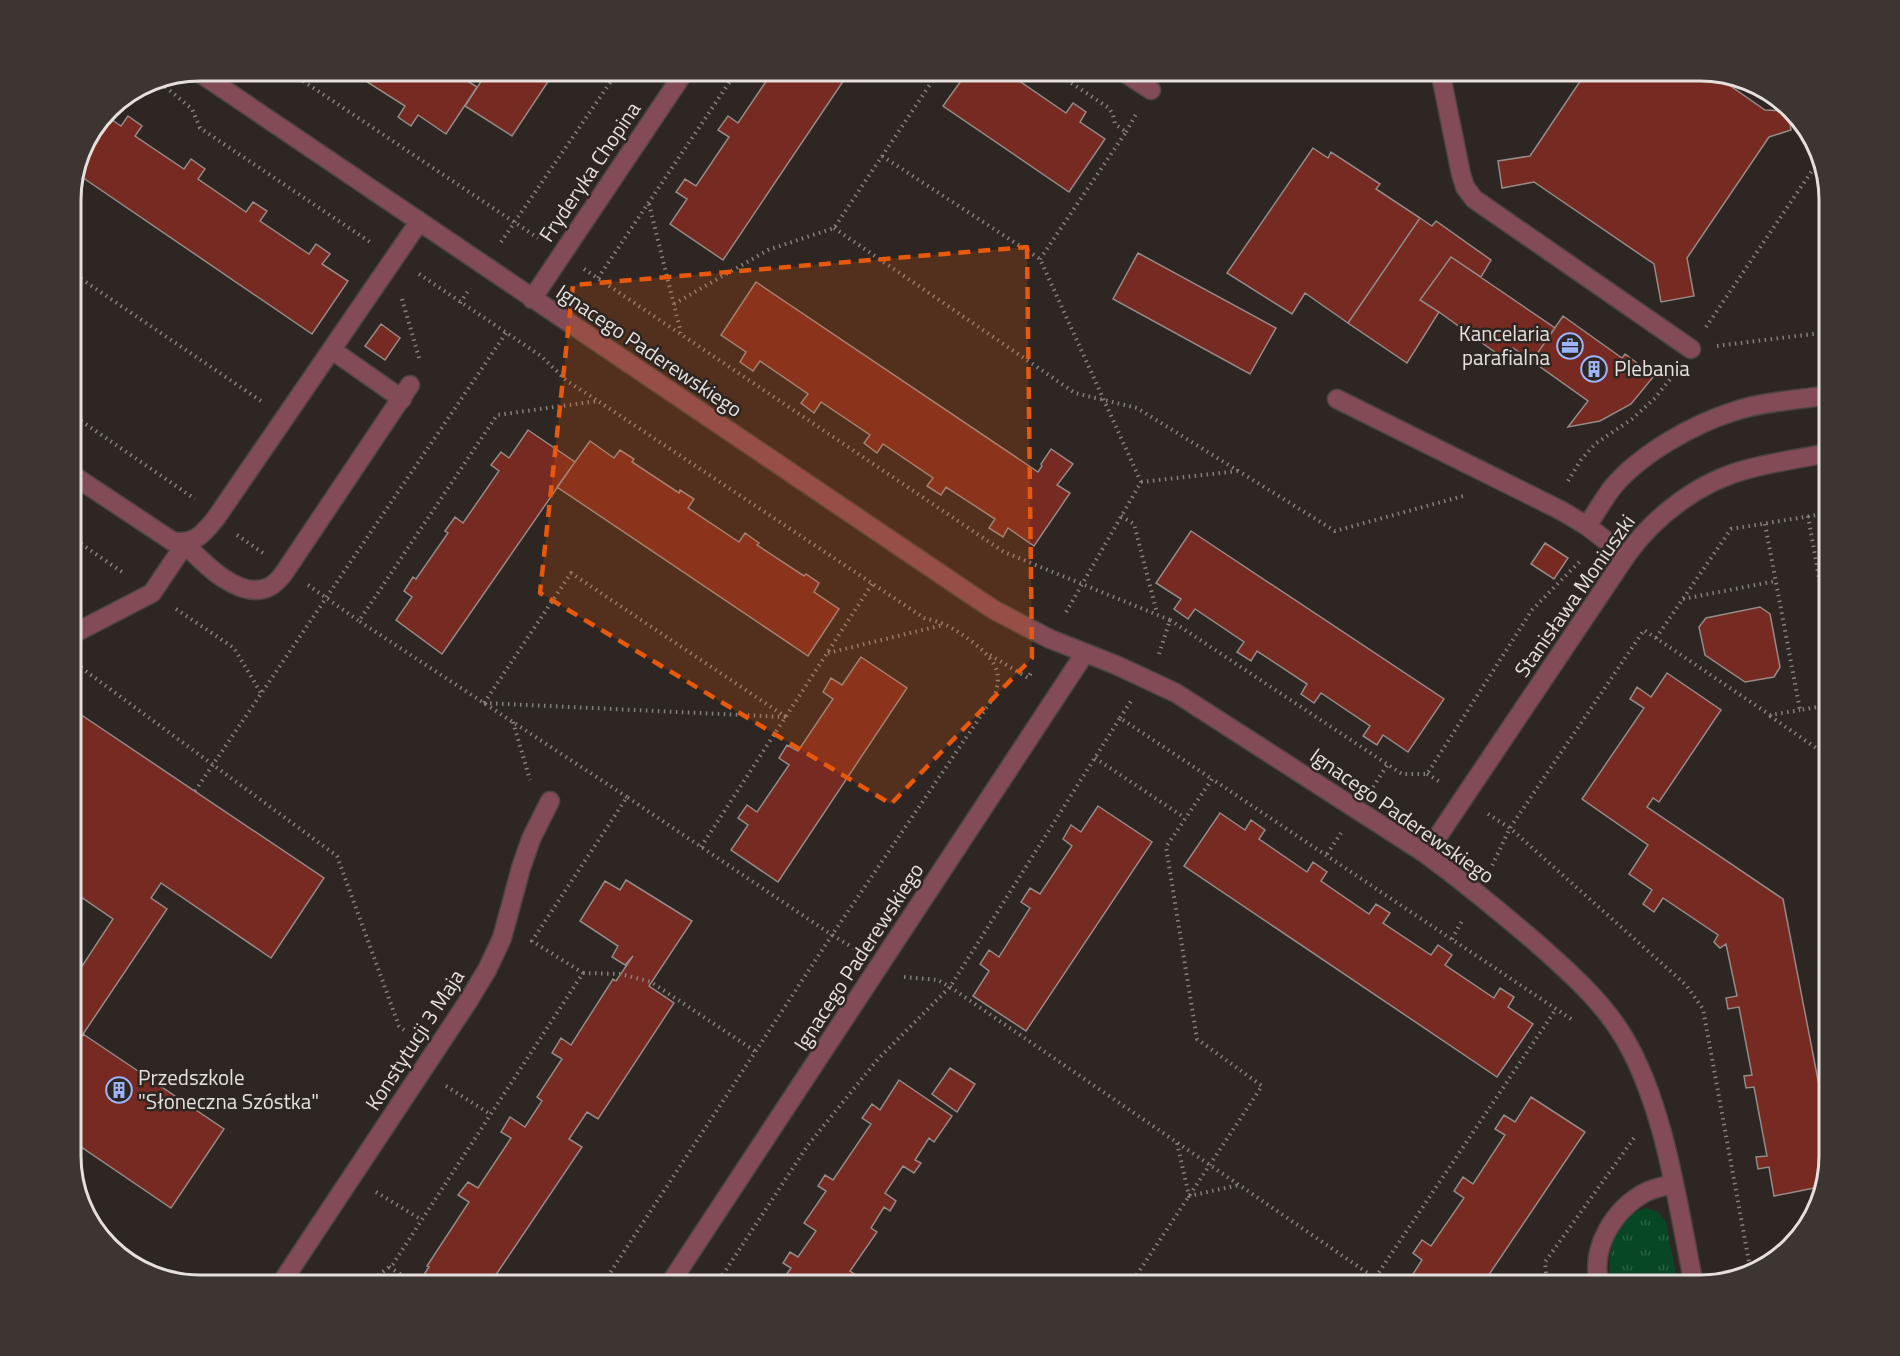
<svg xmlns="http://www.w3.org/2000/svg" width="1900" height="1356" font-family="'Titillium Web',sans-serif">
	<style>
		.grass { fill: url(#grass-tufts) }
		.building { fill: #762a21; stroke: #958a88; stroke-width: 1.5 }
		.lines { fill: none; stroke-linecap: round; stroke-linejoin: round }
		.lane-casing { stroke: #4b4440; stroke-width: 21 }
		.street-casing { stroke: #4b4440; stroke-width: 21 }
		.path { stroke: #87817d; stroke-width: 4; stroke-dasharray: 1.5 4.5; stroke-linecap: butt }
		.lane { stroke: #824b56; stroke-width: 18 }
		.street { stroke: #824b56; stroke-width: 18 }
		.marked { fill: #e8590c; fill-opacity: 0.2; stroke: #e8590c; stroke-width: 4.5; stroke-dasharray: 12 8; stroke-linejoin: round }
		.labels { text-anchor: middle; stroke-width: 5; stroke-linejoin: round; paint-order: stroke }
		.street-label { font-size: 21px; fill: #e5e0dd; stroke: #2e2622 }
		.poi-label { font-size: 21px; fill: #e5e0dd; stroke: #2e2622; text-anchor: start }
		.rim { fill: none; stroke: #e5e0dd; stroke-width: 3 }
	</style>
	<defs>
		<pattern id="grass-tufts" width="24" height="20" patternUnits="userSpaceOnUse" patternTransform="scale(1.5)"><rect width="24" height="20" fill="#074725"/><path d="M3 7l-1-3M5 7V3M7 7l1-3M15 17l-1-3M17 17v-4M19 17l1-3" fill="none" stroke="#2b6144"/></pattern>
	</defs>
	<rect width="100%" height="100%" fill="#2e2622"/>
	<path class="grass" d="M 1646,1208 L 1658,1212 L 1666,1222 L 1678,1285 L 1613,1285 C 1603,1260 1615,1214 1646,1208 Z"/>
	<path class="building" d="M 350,71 L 452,71 L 477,87 L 446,134 L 418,115 L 411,126 L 398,117 L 405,106 Z
		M 479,71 L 555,71 L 512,136 L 465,106 L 484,77 L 477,73 Z
		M 765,71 L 850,71 L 723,260 L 670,224 L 687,199 L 676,192 L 685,179 L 696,186 L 729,137 L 718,130 L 728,116 L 738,123 L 771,74 Z
		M 968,71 L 1024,71 L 1018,80 L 1066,113 L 1073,103 L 1086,112 L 1080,122 L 1105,139 L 1069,192 L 943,106 Z
		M 1587,71 L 1700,71 L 1716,76 L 1765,110 L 1788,111 L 1791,130 L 1769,137 L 1687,258 L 1694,296 L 1661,302 L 1654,264 L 1534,182 L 1502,188 L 1498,161 L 1530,156 Z
		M 105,115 L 121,126 L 128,116 L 142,126 L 135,136 L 184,169 L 191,159 L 205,169 L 198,179 L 246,212 L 253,202 L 267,211 L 260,221 L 309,254 L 316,244 L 330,254 L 322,264 L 348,281 L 312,334 L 76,173 L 84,143 Z
		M 1313,148 L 1328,158 L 1331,152 L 1380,184 L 1376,189 L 1420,218 L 1348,323 L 1305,293 L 1292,314 L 1227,273 Z
		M 1420,218 L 1432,226 L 1436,221 L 1491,260 L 1481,277 L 1451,257 L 1420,300 L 1439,312 L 1407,363 L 1348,323 Z
		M 1138,253 L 1276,328 L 1250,374 L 1113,299 Z
		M 1451,257 L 1555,328 L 1532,361 L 1513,348 L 1505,360 L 1503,359 L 1503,358 L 1439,312 L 1420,300 Z
		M 756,282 L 1038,472 L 1042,466 L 1041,464 L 1051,449 L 1073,464 L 1057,485 L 1070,493 L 1034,546 L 1008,528 L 1003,537 L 989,528 L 995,519 L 946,487 L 941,495 L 927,486 L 933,478 L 883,444 L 877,453 L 864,443 L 870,435 L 821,402 L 814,413 L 801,403 L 808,394 L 760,361 L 753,371 L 740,362 L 746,352 L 721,335 Z
		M 1563,316 L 1622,358 L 1625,354 L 1654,376 L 1631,404 L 1600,421 L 1568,427 L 1588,401 L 1532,361 Z
		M 381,324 L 400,338 L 385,360 L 365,346 Z
		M 528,430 L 575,462 L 442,654 L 396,620 L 412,597 L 404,591 L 413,577 L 416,579 L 448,533 L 445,531 L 455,517 L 463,523 L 499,471 L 491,465 L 501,452 L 509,458 Z
		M 590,441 L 614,458 L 620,450 L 634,459 L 632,462 L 679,493 L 680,490 L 694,499 L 688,508 L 739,542 L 745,533 L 759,543 L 757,545 L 804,576 L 806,574 L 819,583 L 814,592 L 839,609 L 808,656 L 557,487 Z
		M 1191,531 L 1444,699 L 1408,752 L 1383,735 L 1377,745 L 1363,736 L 1370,726 L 1321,693 L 1314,703 L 1301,694 L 1307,684 L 1257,651 L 1251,661 L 1237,652 L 1244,642 L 1195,609 L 1188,619 L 1174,609 L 1181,599 L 1156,583 Z
		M 1545,543 L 1568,558 L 1554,579 L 1531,564 Z
		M 1760,607 L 1770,614 L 1780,667 L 1774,677 L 1745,682 L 1705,655 L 1699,627 L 1706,618 Z
		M 861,657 L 907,688 L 778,882 L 731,850 L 748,825 L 738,818 L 747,805 L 757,812 L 789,765 L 779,758 L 787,745 L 798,751 L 833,699 L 823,692 L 831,678 L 842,685 Z
		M 1667,673 L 1721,710 L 1659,802 L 1653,798 L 1647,807 L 1783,899 L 1829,1137 L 1829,1156 L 1819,1187 L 1774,1196 L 1769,1167 L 1758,1169 L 1756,1157 L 1767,1156 L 1754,1087 L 1746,1088 L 1744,1076 L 1752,1075 L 1739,1007 L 1728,1009 L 1726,998 L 1737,996 L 1726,944 L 1720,948 L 1714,942 L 1718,935 L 1663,898 L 1654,912 L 1643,904 L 1652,890 L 1629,874 L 1648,845 L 1582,799 L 1644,708 L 1630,699 L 1637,687 L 1651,697 Z
		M 71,708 L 324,878 L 271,958 L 161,883 L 151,898 L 167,909 L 71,1052 L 71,983 L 113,919 L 71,890 Z
		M 1098,806 L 1152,842 L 1026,1031 L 973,996 L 989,971 L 980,964 L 989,950 L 999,957 L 1030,908 L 1021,902 L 1030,888 L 1040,894 L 1072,846 L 1063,839 L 1071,825 L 1081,832 Z
		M 1220,813 L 1245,830 L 1251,820 L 1265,830 L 1259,839 L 1307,872 L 1313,862 L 1327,872 L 1321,881 L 1369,914 L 1376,904 L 1390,913 L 1383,923 L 1431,955 L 1438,945 L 1452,955 L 1445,965 L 1494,998 L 1500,988 L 1514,997 L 1508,1007 L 1533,1024 L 1497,1077 L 1184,866 Z
		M 626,880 L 692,921 L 649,986 L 674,1003 L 598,1119 L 587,1112 L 569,1139 L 582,1147 L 489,1285 L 417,1285 L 429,1267 L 427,1266 L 469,1202 L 458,1195 L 468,1182 L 478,1188 L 511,1138 L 501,1132 L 510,1117 L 525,1127 L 542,1101 L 537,1097 L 562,1059 L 552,1053 L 561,1038 L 571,1045 L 613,979 L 616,981 L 633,956 L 625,965 L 612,957 L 618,946 L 580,921 L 605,881 L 620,890 Z
		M 83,1034 L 224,1129 L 171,1208 L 71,1140 L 71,1052 Z
		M 950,1068 L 975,1084 L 957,1112 L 932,1094 Z
		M 899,1080 L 952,1116 L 934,1142 L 929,1138 L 915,1160 L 921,1163 L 914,1173 L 903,1166 L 885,1193 L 896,1201 L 890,1211 L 884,1207 L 871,1228 L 877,1232 L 850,1271 L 862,1279 L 857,1285 L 779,1285 L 791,1268 L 783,1263 L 790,1252 L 798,1257 L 816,1231 L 804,1223 L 826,1191 L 818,1186 L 825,1175 L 833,1180 L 871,1124 L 862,1118 L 872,1104 L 880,1110 Z
		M 1531,1097 L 1585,1132 L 1482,1285 L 1406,1285 L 1422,1260 L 1413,1253 L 1422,1240 L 1431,1246 L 1464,1198 L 1454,1191 L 1463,1177 L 1473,1184 L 1505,1135 L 1495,1129 L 1504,1115 L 1515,1122 Z"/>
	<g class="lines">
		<g class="lane-casing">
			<path id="lane" d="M 1122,71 L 1151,90
				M 1440,71 L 1461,174 L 1465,187 L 1474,199 L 1691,349
				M 332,350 L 402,399
				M 1337,399 L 1562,511 L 1587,526 L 1626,556
				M 1587,526 C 1595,514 1603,500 1612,488 C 1640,454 1693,424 1735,411 C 1765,401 1799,400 1829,395
				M 71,635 L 152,593 L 185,544 C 203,563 240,601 269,587 C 277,583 282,576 286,570 L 410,385
				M 1600,1285 C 1589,1249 1614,1209 1646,1192 C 1655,1188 1664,1186 1673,1184"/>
		</g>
		<g class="street-casing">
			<path id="street" d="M 197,71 L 976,598 L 996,611 L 1050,639 L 1116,665 L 1176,693 L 1426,854 C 1465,883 1503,914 1540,946 C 1570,973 1602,1001 1623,1036 C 1665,1105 1678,1207 1694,1285
				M 532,299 L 685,71
				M 71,474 L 172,541 C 194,546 203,534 216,518 L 419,222
				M 1426,854 L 1626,556 C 1654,516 1700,481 1748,469 C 1774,462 1802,458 1829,453
				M 280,1285 L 467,1003 L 487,970 L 502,938 L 521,868 L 531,839 L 550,801
				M 669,1285 L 1085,653"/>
		</g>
		<path class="path" d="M 288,71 L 538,238
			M 156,79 L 192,109 L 200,128 L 370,242
			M 1789,119 L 1795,118
			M 1126,132 L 1136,114
			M 882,156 L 1040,259 L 1141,482 L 1065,614
			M 649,204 L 681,333
			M 834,228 L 1075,393 L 1137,408 L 1335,531 L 1467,495
			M 501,242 L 618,71
			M 1040,259 L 1126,132 L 1115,124 L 1113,115 L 1109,108 L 1053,71
			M 584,269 L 1004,552 L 1170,620 L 1159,654
			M 71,272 L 261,401
			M 419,274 L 541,356 L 567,381 L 598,401
			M 598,278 L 737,71
			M 402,299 L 419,358
			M 460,303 L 470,288
			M 674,304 L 768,250 L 834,228 L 939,71
			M 1706,327 L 1820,159
			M 1717,346 L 1829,332
			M 71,414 L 195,499
			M 1568,481 L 1581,460 L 1595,444 L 1632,419 L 1655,398 L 1675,373
			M 1141,482 L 1238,471
			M 1121,516 L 1134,524 L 1157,613
			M 1808,516 L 1829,634
			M 1765,524 L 1800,710 L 1829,705
			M 237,535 L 263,553
			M 71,537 L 125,574
			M 308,585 L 359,621
			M 1683,599 L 1776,581
			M 176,609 L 234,648 L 261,693
			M 1170,620 L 1402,774 L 1427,774 L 1532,610 L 1582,559
			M 1656,638 L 1731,529 L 1829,513
			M 828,653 L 943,625
			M 990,655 L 1028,678 L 1032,671
			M 76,664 L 337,856 L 399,1026 L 404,1030
			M 484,703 L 571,573 L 786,717
			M 484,703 L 785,717
			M 1770,716 L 1829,757
			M 1120,718 L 1131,701
			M 513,722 L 530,780
			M 1095,758 L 1185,818
			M 1427,774 L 1442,783
			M 1373,787 L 1388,764
			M 195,791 L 506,333
			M 627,797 L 359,621 L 497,415 L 598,401 L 924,618 C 931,620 940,622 946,625 C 962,633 993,654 997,672 C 999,680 997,687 995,695 L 832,935 L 855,949
			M 1488,814 L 1510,828 L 1491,868
			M 701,847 L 872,584
			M 1327,854 L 1341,833
			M 1452,939 L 1463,919
			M 583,973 L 621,974 L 651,982 L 755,1051
			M 904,977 L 938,980 L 950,987 L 1375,1278 L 1556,1009
			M 446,1086 L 490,1114
			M 1177,1143 L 1189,1196 L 1239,1185
			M 376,1192 L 422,1220
			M 389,1267 L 418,1285
			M 1751,1273 L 1703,1009 L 1686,985 L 1510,828 L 1644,630 L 1770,715 L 1800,710
			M 1375,1278 L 1386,1285
			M 371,1285 L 376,1277 L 393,1264 L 583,973 L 532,941 L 627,797 L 832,935 L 602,1285
			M 716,1285 L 808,1145 L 878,1059 L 950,987 L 1120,718 L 1212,779
			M 1130,1285 L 1262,1086 L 1197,1039 L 1166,847 L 1212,779 L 1574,1021
			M 1547,1285 L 1545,1262 L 1634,1138"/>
		<use href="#lane" class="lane"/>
		<use href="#street" class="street"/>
	</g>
	<path class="marked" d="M 1027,247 L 1032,658 L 891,804 L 540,593 L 573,285 Z"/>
	<defs>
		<g id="office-ring" transform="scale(1.35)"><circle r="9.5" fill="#2e2622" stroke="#9db4fd" stroke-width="1.5"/><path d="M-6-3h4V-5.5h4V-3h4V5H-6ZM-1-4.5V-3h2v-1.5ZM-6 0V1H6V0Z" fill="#9db4fd"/></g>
		<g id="building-ring" transform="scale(1.35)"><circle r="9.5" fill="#2e2622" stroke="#9db4fd" stroke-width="1.5"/><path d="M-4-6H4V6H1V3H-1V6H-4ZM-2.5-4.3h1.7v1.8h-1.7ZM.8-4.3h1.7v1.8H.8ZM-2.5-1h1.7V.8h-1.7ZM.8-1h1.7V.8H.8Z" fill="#9db4fd"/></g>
	</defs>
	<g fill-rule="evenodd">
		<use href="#office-ring" x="1570" y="346"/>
		<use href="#building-ring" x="1594" y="369"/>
		<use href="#building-ring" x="119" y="1090"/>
	</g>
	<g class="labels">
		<g class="street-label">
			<text transform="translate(590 172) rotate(-56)" y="7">Fryderyka Chopina</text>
			<text transform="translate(649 351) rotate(34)" y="7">Ignacego Paderewskiego</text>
			<text transform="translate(1575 596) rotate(-55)" y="7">Stanisława Moniuszki</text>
			<text transform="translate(1402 816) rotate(35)" y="7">Ignacego Paderewskiego</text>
			<text transform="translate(859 957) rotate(-57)" y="7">Ignacego Paderewskiego</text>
			<text transform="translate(415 1040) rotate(-57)" y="7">Konstytucji 3 Maja</text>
		</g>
		<g class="poi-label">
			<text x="1550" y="341" text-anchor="end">Kancelaria<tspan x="1550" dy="24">parafialna</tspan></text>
			<text x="1614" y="376">Plebania</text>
			<text x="138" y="1085">Przedszkole<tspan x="138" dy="24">"Słoneczna Szóstka"</tspan></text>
		</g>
	</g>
	<path d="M0 0H1900V1356H0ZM200 81H1700A119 119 0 0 1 1819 200V1156A119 119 0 0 1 1700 1275H200A119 119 0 0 1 81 1156V200A119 119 0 0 1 200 81Z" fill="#3d3531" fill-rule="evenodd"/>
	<path class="rim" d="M200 81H1700A119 119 0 0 1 1819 200V1156A119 119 0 0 1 1700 1275H200A119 119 0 0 1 81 1156V200A119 119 0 0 1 200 81Z"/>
</svg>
